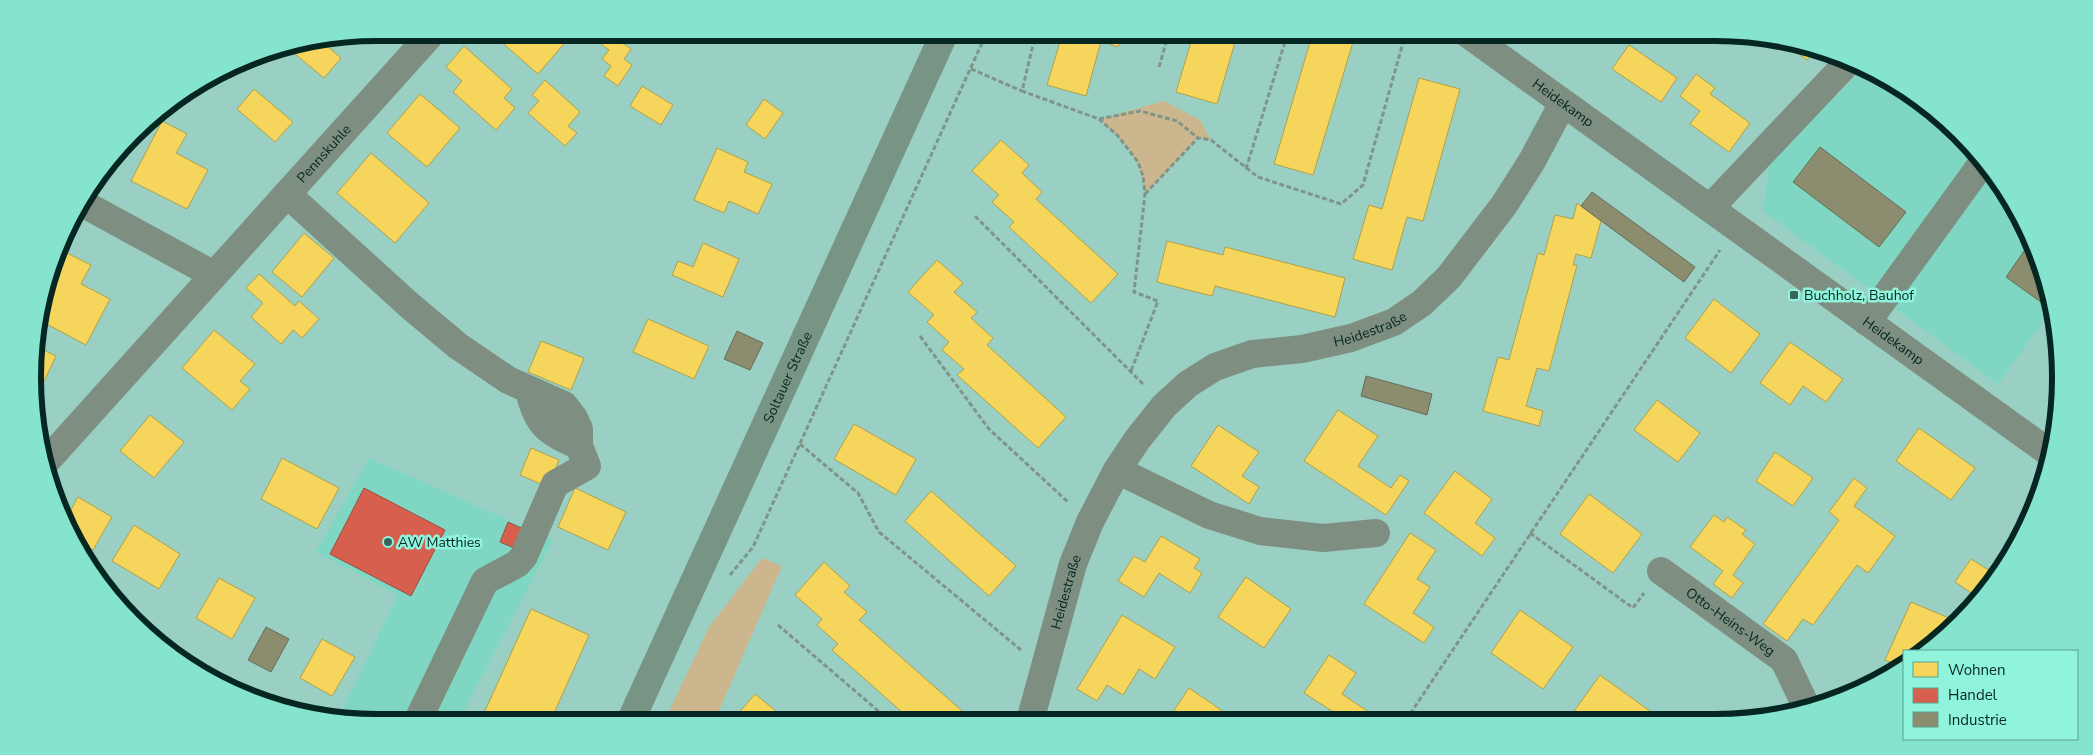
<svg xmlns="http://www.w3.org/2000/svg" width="2093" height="755" font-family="'Nunito Sans',sans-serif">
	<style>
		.built { fill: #7fd7c3 }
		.green { fill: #ccb68d }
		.homes { fill: #f6d55c; stroke: #aea14a }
		.shops { fill: #d6604d; stroke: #984f40 }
		.industry { fill: #8c8c6e; stroke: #646e57 }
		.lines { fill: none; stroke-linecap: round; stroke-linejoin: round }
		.path { stroke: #7f958a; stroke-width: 3; stroke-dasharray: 5 2.5; stroke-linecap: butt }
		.minor { stroke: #7e8f81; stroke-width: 28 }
		.major { stroke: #779484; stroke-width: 28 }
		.poi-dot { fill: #39625a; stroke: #90f4dc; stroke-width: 2 }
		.labels { text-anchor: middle; stroke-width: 5; stroke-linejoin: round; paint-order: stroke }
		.street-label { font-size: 14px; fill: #062721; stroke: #90f4dc }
		.poi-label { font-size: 14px; fill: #062721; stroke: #90f4dc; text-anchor: start }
		.rim { fill: none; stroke: #062721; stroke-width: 6 }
	</style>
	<rect width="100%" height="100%" fill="#99d0c3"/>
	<path class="built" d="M 1865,67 L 1925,104 L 1975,150 L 2014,205 L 2042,266 L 2052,310 L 1998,384 L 1763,211 L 1770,161 Z
		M 369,458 L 553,540 L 458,722 L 378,722 L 339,717 L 398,595 L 316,552 Z"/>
	<path class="green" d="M 1164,101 L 1200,120 L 1211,140 L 1198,138 L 1145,194 C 1141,158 1126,143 1099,119 Z
		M 762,558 L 782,566 L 714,722 L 664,722 L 709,627 Z"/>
	<path class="homes" d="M 490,32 L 563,32 L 569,38 L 538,74 Z
		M 591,32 L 621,32 L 617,39 L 631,49 L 624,59 L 632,65 L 618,86 L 604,76 L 611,66 L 602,59 L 609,50 L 589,35 Z
		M 1063,32 L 1122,32 L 1118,47 L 1101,41 L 1086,96 L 1047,85 Z
		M 1194,32 L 1238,32 L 1217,104 L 1176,92 Z
		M 1313,32 L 1356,32 L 1313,175 L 1274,164 Z
		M 1561,32 L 1577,32 L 1572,40 Z
		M 318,38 L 341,58 L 324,78 L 295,54 L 306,41 Z
		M 1782,41 L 1805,44 L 1816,48 L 1807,60 Z
		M 1629,45 L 1677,78 L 1661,102 L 1612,69 Z
		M 464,46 L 512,89 L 504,98 L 515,108 L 496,130 L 453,92 L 462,81 L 446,67 Z
		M 1696,74 L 1715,88 L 1710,94 L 1750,123 L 1729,152 L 1690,124 L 1700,111 L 1680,96 Z
		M 1419,78 L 1460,89 L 1423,221 L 1407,217 L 1392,270 L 1353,259 L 1369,205 L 1382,209 Z
		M 545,80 L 580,112 L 568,126 L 577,133 L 565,146 L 528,113 L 539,101 L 532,95 Z
		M 642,86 L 673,105 L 661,125 L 630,106 Z
		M 254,89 L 293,122 L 275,142 L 237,109 Z
		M 420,94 L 460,128 L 427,167 L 387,133 Z
		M 764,99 L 783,113 L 765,139 L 746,125 Z
		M 162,121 L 187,134 L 176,153 L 208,170 L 187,209 L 131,181 Z
		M 1001,140 L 1029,165 L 1022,173 L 1042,192 L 1036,199 L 1118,274 L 1091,303 L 1009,227 L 1014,222 L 992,202 L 999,195 L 972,171 Z
		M 717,148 L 748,162 L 744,172 L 772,184 L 758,214 L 729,201 L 724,213 L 694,200 Z
		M 371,153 L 429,203 L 395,243 L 337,193 Z
		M 1577,203 L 1601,221 L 1591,258 L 1576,254 L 1573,265 L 1577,265 L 1549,371 L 1537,368 L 1526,406 L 1543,411 L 1539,426 L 1483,411 L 1498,357 L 1509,360 L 1538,253 L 1544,255 L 1555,215 L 1573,219 Z
		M 304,233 L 334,258 L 302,297 L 272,272 Z
		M 1167,241 L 1223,255 L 1225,247 L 1345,278 L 1335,317 L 1215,286 L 1212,296 L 1157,282 Z
		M 703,243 L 739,259 L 723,297 L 672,275 L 678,261 L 693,267 Z
		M 65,252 L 91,265 L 81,284 L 110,299 L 86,345 L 39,320 L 53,274 Z
		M 937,260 L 963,283 L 954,292 L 977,312 L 971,318 L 993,338 L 987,345 L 1066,417 L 1038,448 L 957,375 L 964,369 L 942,350 L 949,342 L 927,322 L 934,315 L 908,292 Z
		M 259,274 L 295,306 L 299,301 L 319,319 L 302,338 L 293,330 L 281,344 L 251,317 L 263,303 L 246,288 Z
		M 1714,299 L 1760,334 L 1731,373 L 1685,338 Z
		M 648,319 L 709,346 L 694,379 L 633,352 Z
		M 214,330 L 255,364 L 240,381 L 250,389 L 232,410 L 182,368 Z
		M 541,341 L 584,358 L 571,390 L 528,372 Z
		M 1790,342 L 1843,379 L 1826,402 L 1803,386 L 1790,405 L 1760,383 Z
		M 35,346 L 56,356 L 34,402 L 33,400 Z
		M 1657,400 L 1700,433 L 1678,462 L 1634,430 Z
		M 1338,410 L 1378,436 L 1358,466 L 1391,488 L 1400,475 L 1409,481 L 1386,515 L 1304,461 Z
		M 150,415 L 184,442 L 154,478 L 120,451 Z
		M 854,424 L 916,459 L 896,495 L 834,459 Z
		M 1218,425 L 1259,452 L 1242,476 L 1259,487 L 1249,504 L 1191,466 Z
		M 1919,428 L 1975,468 L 1951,500 L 1896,461 Z
		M 531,448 L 559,460 L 548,487 L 520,475 Z
		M 1775,452 L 1813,478 L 1793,506 L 1756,481 Z
		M 282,458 L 339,488 L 317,529 L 261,499 Z
		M 1455,471 L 1492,499 L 1475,523 L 1495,538 L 1482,556 L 1424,513 Z
		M 1854,478 L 1867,488 L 1854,506 L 1895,536 L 1868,573 L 1857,565 L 1813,625 L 1803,619 L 1787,641 L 1763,624 L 1839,520 L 1829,512 Z
		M 575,488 L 626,512 L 608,550 L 558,527 Z
		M 931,491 L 1016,566 L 989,596 L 905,521 Z
		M 1589,494 L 1642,534 L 1613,573 L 1560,534 Z
		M 78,497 L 112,517 L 93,550 L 78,542 L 67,517 Z
		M 1714,515 L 1724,522 L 1727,517 L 1746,530 L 1742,534 L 1755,544 L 1733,575 L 1743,583 L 1732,598 L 1713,584 L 1723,571 L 1690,547 Z
		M 134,525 L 180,554 L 159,589 L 112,561 Z
		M 1410,533 L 1436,550 L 1417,579 L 1430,587 L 1413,613 L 1434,627 L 1424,643 L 1364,604 Z
		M 1161,536 L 1200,559 L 1194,568 L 1202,573 L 1190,593 L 1159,573 L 1144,597 L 1118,581 L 1134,556 L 1145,562 Z
		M 1971,559 L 1995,574 L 1976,596 L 1955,582 Z
		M 824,562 L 850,586 L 844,592 L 867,612 L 859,620 L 962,711 L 953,721 L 912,721 L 832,650 L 838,644 L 817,625 L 822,619 L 795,595 Z
		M 1246,577 L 1291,609 L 1264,648 L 1218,617 Z
		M 219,578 L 255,598 L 232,639 L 196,618 Z
		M 1911,602 L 1956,621 L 1943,637 L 1921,651 L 1904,651 L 1904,663 L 1900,666 L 1885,660 Z
		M 531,609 L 589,635 L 550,722 L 480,722 Z
		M 1520,610 L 1573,647 L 1543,689 L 1491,653 Z
		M 1122,615 L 1175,647 L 1155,679 L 1139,669 L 1123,695 L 1107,685 L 1097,701 L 1077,689 Z
		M 322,639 L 355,657 L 332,696 L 300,678 Z
		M 1329,655 L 1356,673 L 1342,694 L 1376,717 L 1374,720 L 1346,720 L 1304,693 Z
		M 1600,675 L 1654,714 L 1649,720 L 1575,720 L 1570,717 Z
		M 1189,688 L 1237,721 L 1167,721 Z
		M 755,694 L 782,716 L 777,722 L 731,722 Z"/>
	<path class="shops" d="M 364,488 L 445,530 L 411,596 L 330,554 Z
		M 508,522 L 530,532 L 521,551 L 500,542 Z"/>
	<path class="industry" d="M 1820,147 L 1906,212 L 1879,247 L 1793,182 Z
		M 1592,192 L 1695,267 L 1684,282 L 1581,206 Z
		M 2031,241 L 2042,266 L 2049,298 L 2045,305 L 2006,277 Z
		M 737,331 L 763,343 L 750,370 L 724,359 Z
		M 1366,376 L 1432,394 L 1427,415 L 1361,396 Z
		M 266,627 L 289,639 L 271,672 L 248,660 Z"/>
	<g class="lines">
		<path class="path" d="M 1036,32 L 1022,91 L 1099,119 L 1118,136 L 1138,162 L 1143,176 L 1145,194 L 1134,292 L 1158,301 L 1131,371
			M 1159,67 L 1169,32
			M 971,69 L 1022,91
			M 1099,119 L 1140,111 L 1177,121 L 1198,138
			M 1246,169 L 1288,32
			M 1145,194 L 1198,138 L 1211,140 L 1258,177 L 1341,204 L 1363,185 L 1406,32
			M 975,216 L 1144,385
			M 920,336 L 989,429 L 1069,503
			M 800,444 L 858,493 L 879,532 L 1021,650
			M 1530,533 L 1633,608 L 1644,593
			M 730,575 L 753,547 L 987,32
			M 778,625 L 890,721
			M 1406,720 L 1720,250"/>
		<g class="minor">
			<path id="s1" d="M 1465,32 L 2051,454"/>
			<path d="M 287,194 L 409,305 L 458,346 L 508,380 L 564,405 L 574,418 L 579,429 L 579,446 L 587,466 L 555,484 L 524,556 L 517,564 L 485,581 L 417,722"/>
			<path d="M 82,203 L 214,275"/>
			<path d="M 1710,208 L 1849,61"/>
			<path d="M 1867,322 L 1983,162"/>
			<path d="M 529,390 C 537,426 547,431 579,446"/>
			<path id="s2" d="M 44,464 L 433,32"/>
			<path d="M 1117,470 L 1209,515 L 1260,531 L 1323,538 L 1376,533"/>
			<path id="s3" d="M 1661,571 L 1784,660 L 1806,706"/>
			<path id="s4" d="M 1030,721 L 1073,564 L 1090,522 L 1117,470 L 1137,440 L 1164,406 L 1188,384 L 1215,367 L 1252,354 L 1302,349 L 1351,338 L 1394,322 L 1422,303 L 1449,277 L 1504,205 L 1532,161 L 1563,103"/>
		</g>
		<path class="major" id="s5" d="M 630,722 L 945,32"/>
	</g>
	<g class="poi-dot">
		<rect x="1789" y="290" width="10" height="10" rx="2.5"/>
		<circle cx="388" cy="542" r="5"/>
	</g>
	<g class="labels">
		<g class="street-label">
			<text dy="5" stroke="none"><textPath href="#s1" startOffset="121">Heidekamp</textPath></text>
			<text dy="5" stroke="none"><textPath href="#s2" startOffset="418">Pennskuhle</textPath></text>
			<text dy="5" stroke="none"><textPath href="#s4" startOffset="571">Heidestraße</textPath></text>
			<text dy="5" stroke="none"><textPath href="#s1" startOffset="528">Heidekamp</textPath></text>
			<text dy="5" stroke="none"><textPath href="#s5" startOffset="379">Soltauer Straße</textPath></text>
			<text dy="5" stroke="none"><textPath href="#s4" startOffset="134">Heidestraße</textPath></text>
			<text dy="5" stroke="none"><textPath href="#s3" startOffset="86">Otto-Heins-Weg</textPath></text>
		</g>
		<g class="poi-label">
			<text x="1804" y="300">Buchholz, Bauhof</text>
			<text x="398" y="547">AW Matthies</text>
		</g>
	</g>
	<path d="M0 0H2093V755H0ZM377 41H1716A336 336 0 0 1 2052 377V378A336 336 0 0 1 1716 714H377A336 336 0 0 1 41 378V377A336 336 0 0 1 377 41Z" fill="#85e4cd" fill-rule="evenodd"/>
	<path class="rim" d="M377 41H1716A336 336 0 0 1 2052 377V378A336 336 0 0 1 1716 714H377A336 336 0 0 1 41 378V377A336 336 0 0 1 377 41Z"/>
	<rect x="1903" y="650" width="175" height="90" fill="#90f4dc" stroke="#59a291"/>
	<rect x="1913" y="662" width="25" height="15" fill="#f6d55c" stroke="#59a291"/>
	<text x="1948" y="675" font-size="15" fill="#062721">Wohnen</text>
	<rect x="1913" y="688" width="25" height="15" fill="#d6604d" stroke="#59a291"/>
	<text x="1948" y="700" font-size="15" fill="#062721">Handel</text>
	<rect x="1913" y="712" width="25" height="15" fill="#8c8c6e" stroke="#59a291"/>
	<text x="1948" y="725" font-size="15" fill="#062721">Industrie</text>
</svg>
